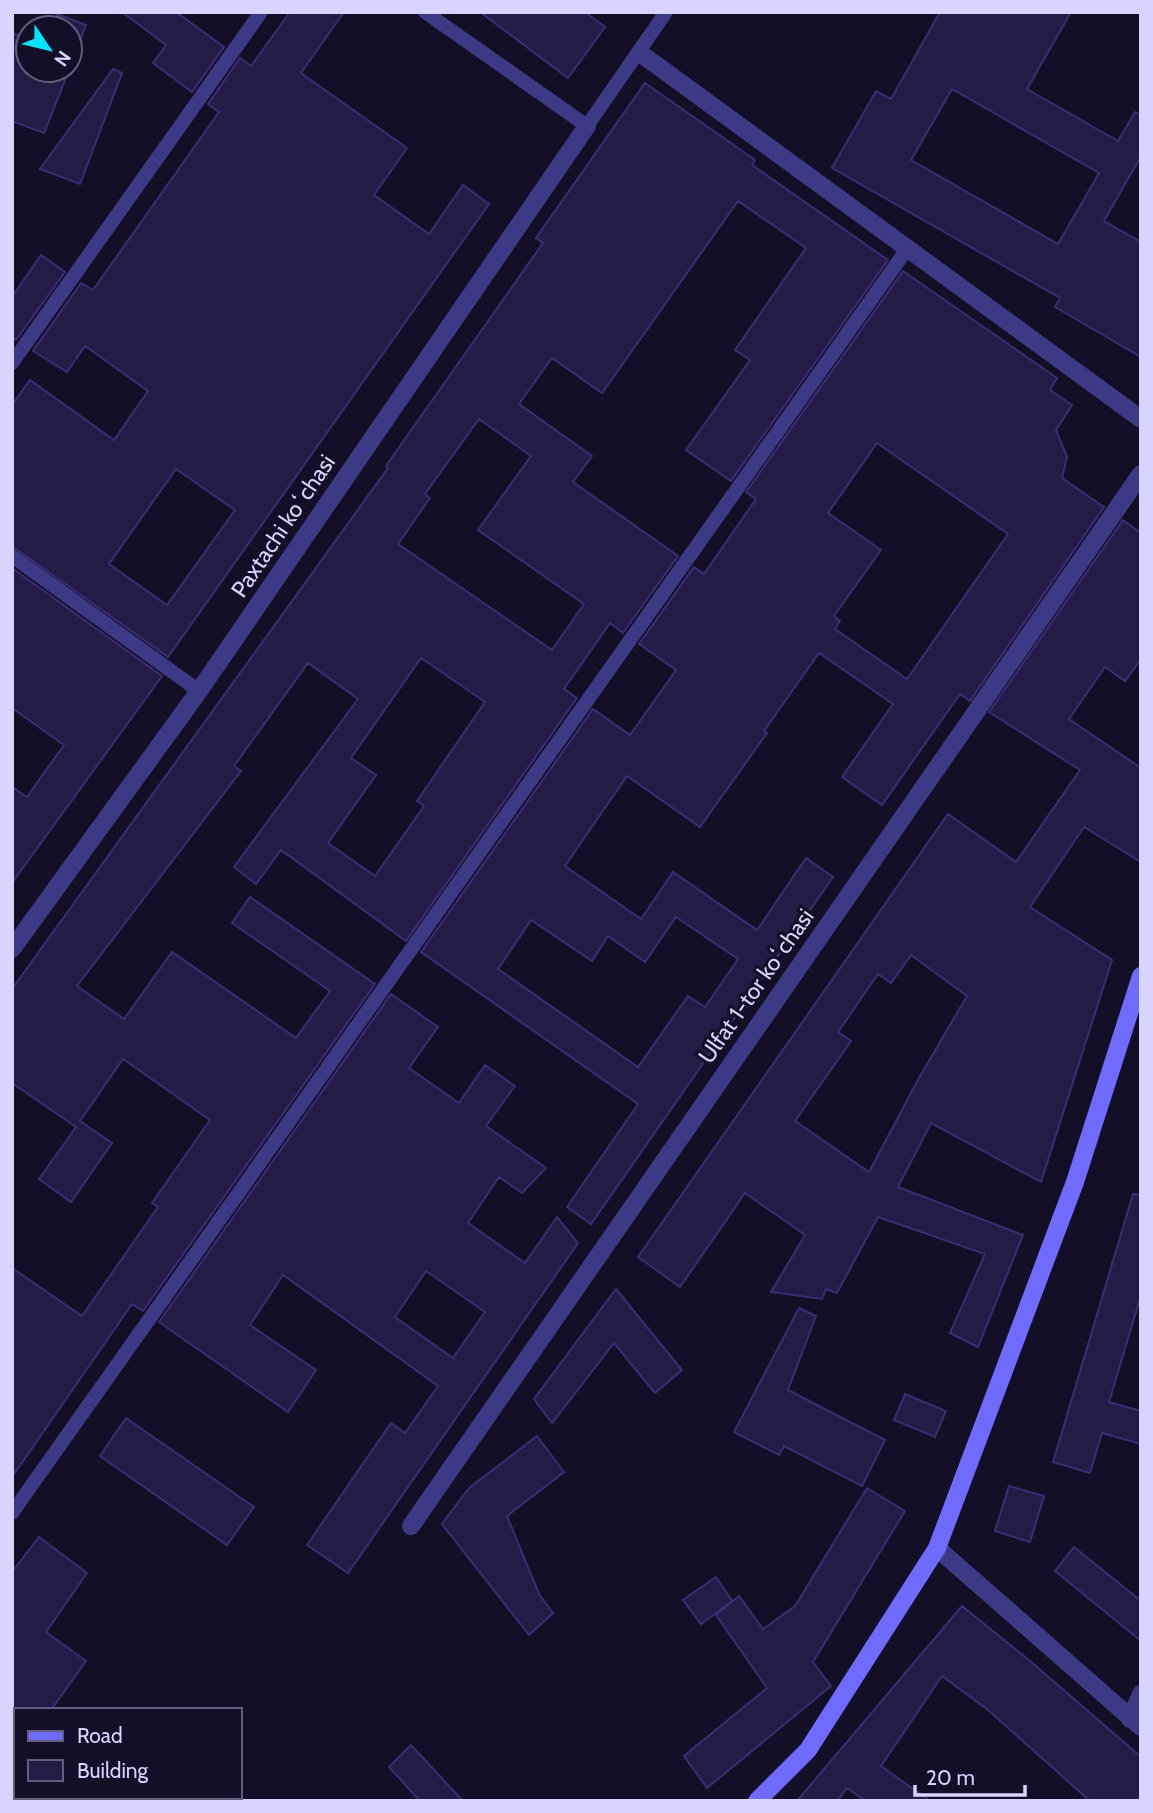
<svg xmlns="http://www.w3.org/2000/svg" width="1153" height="1813" font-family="Cabin,sans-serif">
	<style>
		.building { fill: #241b47; stroke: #3b2d73; stroke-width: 2; fill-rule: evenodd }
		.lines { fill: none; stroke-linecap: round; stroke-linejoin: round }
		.lane { stroke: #3d3a85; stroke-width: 14 }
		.street { stroke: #3d3a85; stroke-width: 18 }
		.secondary { stroke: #6f6bff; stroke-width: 18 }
		.labels { text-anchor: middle; stroke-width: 6; stroke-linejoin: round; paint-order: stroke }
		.street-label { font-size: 23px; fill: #d9d4ff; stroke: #130f26 }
	</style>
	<rect width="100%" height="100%" fill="#130f26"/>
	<path class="building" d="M 122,12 L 176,12 L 224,47 L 192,92 L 153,63 L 166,45 Z
		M 290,12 L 344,12 L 301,73 L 407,148 L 374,195 L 429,234 L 463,185 L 489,204 L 168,657 L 12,546 L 12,405 L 30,380 L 114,440 L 148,391 L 85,346 L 67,372 L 33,351 L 81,283 L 93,290 L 219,112 L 208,104 L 240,58 L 251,66 ZM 176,469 L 235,510 L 167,605 L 109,564 Z
		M 480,12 L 585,12 L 605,27 L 568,78 Z
		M 940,12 L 1071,12 L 1027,89 L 1118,141 L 1135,112 L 1141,115 L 1141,156 L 1104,221 L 1141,242 L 1141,357 L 1055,307 L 1060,298 L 832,168 L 876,91 L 891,99 ZM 952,89 L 1099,173 L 1058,244 L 911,160 Z
		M 57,14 L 86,25 L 70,67 L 70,28 L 51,28 Z
		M 12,33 L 28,39 L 28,70 L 69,70 L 44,133 L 12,121 Z
		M 113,69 L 122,73 L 80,184 L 40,169 Z
		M 645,83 L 755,160 L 752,165 L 888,260 L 731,481 L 686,450 L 750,360 L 735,350 L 806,248 L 738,201 L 602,393 L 552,358 L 519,404 L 592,456 L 573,482 L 678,556 L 623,633 L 610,623 L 564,689 L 577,698 L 406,941 L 281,850 L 256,884 L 234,867 L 358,699 L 308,663 L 234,766 L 241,771 L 77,986 L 124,1019 L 172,952 L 296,1038 L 330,991 L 232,923 L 250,897 L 375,984 L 143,1311 L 132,1304 L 12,1477 L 12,1268 L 82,1316 L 158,1207 L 152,1203 L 210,1120 L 123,1059 L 80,1121 L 112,1143 L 71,1202 L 39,1179 L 76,1127 L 12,1083 L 12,989 L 388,468 L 386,466 L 543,243 L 536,238 ZM 479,419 L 531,456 L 478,530 L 584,604 L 552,650 L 398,544 L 430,498 L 425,494 ZM 421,658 L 485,702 L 417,801 L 424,806 L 375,876 L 328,843 L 376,775 L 351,758 Z
		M 41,255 L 65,272 L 16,340 L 12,338 L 12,297 Z
		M 903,271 L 1057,378 L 1050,390 L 1072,405 L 1056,430 L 1067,457 L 1062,478 L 1104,507 L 970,701 L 960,694 L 882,805 L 842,777 L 893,704 L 819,653 L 764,731 L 767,733 L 700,827 L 627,776 L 565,866 L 641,919 L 673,872 L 757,930 L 806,858 L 833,877 L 591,1224 L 567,1207 L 638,1104 L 421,952 L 593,709 L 630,735 L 676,670 L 639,644 L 694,567 L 704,574 L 756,499 L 746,492 ZM 877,443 L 1008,534 L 907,679 L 835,629 L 840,621 L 834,616 L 881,550 L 828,513 ZM 676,917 L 738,959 L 705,1007 L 688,996 L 638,1067 L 498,969 L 531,920 L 592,961 L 608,936 L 645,962 Z
		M 1123,520 L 1141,533 L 1141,659 L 1125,681 L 1105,667 L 1069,719 L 1141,768 L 1141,862 L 1084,827 L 1030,907 L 1112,960 L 1041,1182 L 931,1123 L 898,1187 L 1023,1235 L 978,1347 L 950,1333 L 985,1254 L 878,1217 L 837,1293 L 826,1289 L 822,1299 L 771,1292 L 805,1235 L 745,1193 L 680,1287 L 638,1257 L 948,814 L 1016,862 L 1080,770 L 989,712 ZM 911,955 L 967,996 L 919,1078 L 869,1172 L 795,1121 L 851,1041 L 838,1032 L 878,974 L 891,983 Z
		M 12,568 L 162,676 L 12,883 L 12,787 L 27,797 L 64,745 L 12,708 Z
		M 391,994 L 438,1027 L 409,1068 L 459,1103 L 485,1065 L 515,1086 L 486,1126 L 546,1168 L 522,1193 L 499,1177 L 468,1223 L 525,1263 L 557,1217 L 578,1243 L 348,1573 L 307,1545 L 391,1423 L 405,1433 L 438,1386 L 283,1275 L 250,1325 L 316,1370 L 288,1412 L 159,1322 ZM 426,1271 L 485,1312 L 453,1358 L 395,1317 Z
		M 1133,1194 L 1141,1195 L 1141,1295 L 1109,1402 L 1141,1411 L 1141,1444 L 1102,1433 L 1090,1473 L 1053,1462 Z
		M 616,1289 L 682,1370 L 655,1393 L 614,1343 L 552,1423 L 534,1399 Z
		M 799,1308 L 816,1316 L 788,1390 L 885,1440 L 862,1486 L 784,1446 L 779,1455 L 734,1432 Z
		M 905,1394 L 946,1411 L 935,1437 L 894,1420 Z
		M 126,1418 L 254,1507 L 227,1545 L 100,1456 Z
		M 537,1436 L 564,1472 L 507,1516 L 539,1594 L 553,1613 L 529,1635 L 442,1524 L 469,1488 Z
		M 1009,1486 L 1044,1496 L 1030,1542 L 995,1531 Z
		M 867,1488 L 905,1511 L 813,1662 L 831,1686 L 707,1788 L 684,1756 L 767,1688 L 716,1615 L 739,1596 L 763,1629 L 795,1606 Z
		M 39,1537 L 87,1573 L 46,1632 L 86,1661 L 51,1710 L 12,1710 L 12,1572 Z
		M 1074,1547 L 1141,1601 L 1141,1641 L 1055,1571 Z
		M 716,1577 L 732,1601 L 701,1624 L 683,1600 Z
		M 962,1606 L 1030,1661 L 1141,1757 L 1141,1801 L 1090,1801 L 988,1710 L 942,1676 L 881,1766 L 930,1801 L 866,1801 L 847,1788 L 837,1801 L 797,1801 Z
		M 411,1745 L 463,1801 L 420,1801 L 389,1767 Z"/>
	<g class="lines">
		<path class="lane" d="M 425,12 L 587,126 L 666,12
			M 12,363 L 261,12
			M 12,556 L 199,691
			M 12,1513 L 907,249"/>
		<path class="street" d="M 640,53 L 1141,419
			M 12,949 L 199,691 L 587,126
			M 411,1526 L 1141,474
			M 937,1548 L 1141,1727
			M 1130,1719 L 1141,1694"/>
		<path class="secondary" d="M 757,1801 L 808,1750 L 937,1548 L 1075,1182 L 1141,976"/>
	</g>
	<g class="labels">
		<g class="street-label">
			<text transform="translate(283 526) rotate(-56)" y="8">Paxtachi koʻchasi</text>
			<text transform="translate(756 986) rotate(-55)" y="8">Ulfat 1-tor koʻchasi</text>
		</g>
	</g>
	<rect width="1153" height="1813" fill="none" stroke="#d9d4ff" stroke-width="28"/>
	<rect x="14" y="1708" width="228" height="91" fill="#130f26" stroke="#625e7d" stroke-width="2"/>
	<rect x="28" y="1731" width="35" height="10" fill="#6f6bff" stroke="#625e7d" stroke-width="2"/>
	<text x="77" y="1743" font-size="21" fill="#d9d4ff">Road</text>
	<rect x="28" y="1760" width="35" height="21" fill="#241b47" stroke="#625e7d" stroke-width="2"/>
	<text x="77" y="1778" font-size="21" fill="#d9d4ff">Building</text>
	<g transform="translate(49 49) rotate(125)"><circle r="33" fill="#130f26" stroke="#625e7d" stroke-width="2"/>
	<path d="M0-5L12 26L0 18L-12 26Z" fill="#00e5ff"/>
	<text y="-10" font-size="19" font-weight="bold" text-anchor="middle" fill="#d9d4ff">N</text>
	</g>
	<path d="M915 1785v10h110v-10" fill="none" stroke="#d9d4ff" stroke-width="3.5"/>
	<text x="926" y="1785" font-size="21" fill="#d9d4ff" stroke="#130f26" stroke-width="5" paint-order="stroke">20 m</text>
</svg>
